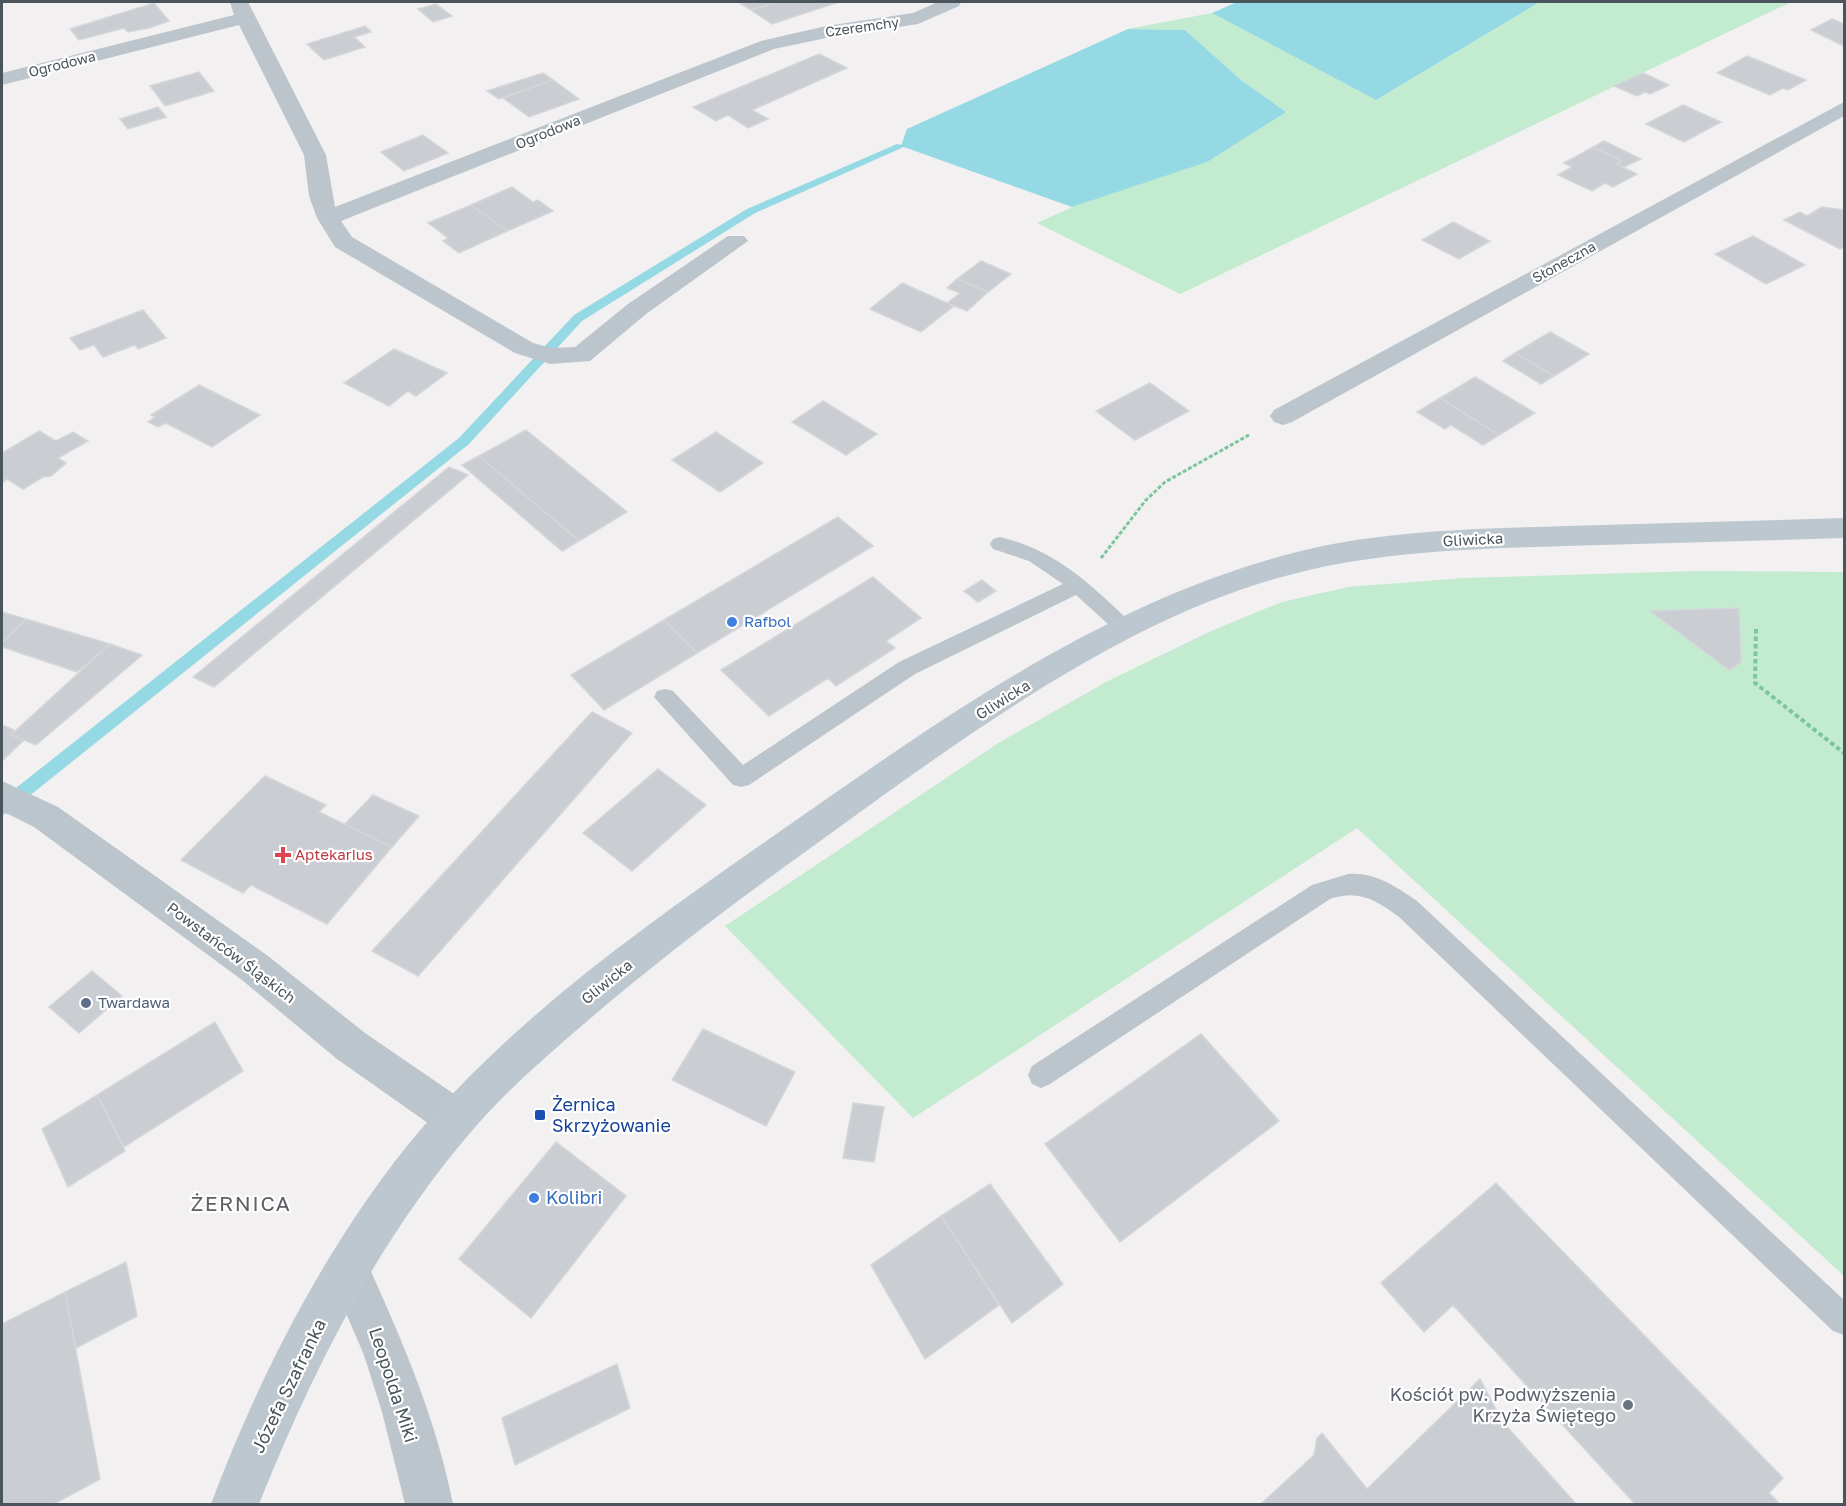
<svg xmlns="http://www.w3.org/2000/svg" width="1846" height="1506" font-family="'Golos Text',sans-serif">
	<style>
		.green { fill: #c2ebcf }
		.water { fill: #94d9e4 }
		.lines { fill: none; stroke-linecap: round; stroke-linejoin: round }
		.stream { fill: #94d9e4; fill-rule: evenodd }
		.building { fill: #cacdd1; stroke: #d4d6da; stroke-width: 1.5 }
		.path-far1 { stroke: #7dc69d; stroke-width: 3; stroke-dasharray: 4 2; stroke-linecap: butt }
		.path { stroke: #7dc69d; stroke-width: 4; stroke-dasharray: 4.5 3; stroke-linecap: butt }
		.lane { fill: #bcc5cb; fill-rule: evenodd }
		.street { fill: #bcc5cb; fill-rule: evenodd }
		.secondary { fill: #bdc7cf; fill-rule: evenodd }
		.shop-dot { fill: #3f7fe0; stroke: #fff; stroke-width: 2 }
		.health-dot { fill: #e0444e; stroke: #fff; stroke-width: 2 }
		.service-dot { fill: #5c6f8a; stroke: #fff; stroke-width: 2 }
		.transit-dot { fill: #1a4fb4; stroke: #fff; stroke-width: 2 }
		.worship-dot { fill: #6b7280; stroke: #fff; stroke-width: 2 }
		.labels { text-anchor: middle; stroke-width: 4.5; stroke-linejoin: round; paint-order: stroke }
		.far-street-label { font-size: 14px; fill: #49545b; stroke: #fff }
		.street-label { font-size: 15px; fill: #49545b; stroke: #fff }
		.shop-label { font-size: 15px; fill: #366cbe; stroke: #fff; text-anchor: start }
		.health-label { font-size: 15px; fill: #be3a42; stroke: #fff; text-anchor: start }
		.service-label { font-size: 15px; fill: #4e5e75; stroke: #fff; text-anchor: start }
		.near-transit-label { font-size: 18px; fill: #164399; stroke: #fff; text-anchor: start }
		.near-shop-label { font-size: 18px; fill: #366cbe; stroke: #fff; text-anchor: start }
		.near-street-label { font-size: 18px; fill: #49545b; stroke: #fff }
		.near-worship-label { font-size: 18px; fill: #5b616d; stroke: #fff; text-anchor: end }
		.near-quarter-label { font-size: 21px; letter-spacing: 1.5px; fill: #5d6064; stroke: #fff }
	</style>
	<rect width="100%" height="100%" fill="#f2f0f0"/>
	<path class="green" d="M 1540,2 L 1791,2 L 1180,294 L 1037,223 L 1285,111 L 1241,80 L 1185,30 L 1128,29 L 1212,13 L 1376,100 Z
		M 1696,571 L 1844,572 L 1844,1276 L 1357,828 L 913,1118 L 725,926 L 1000,742 L 1108,681 L 1211,631 L 1282,602 L 1348,587 L 1465,578 Z"/>
	<path class="water" d="M 1237,2 L 1540,2 L 1376,100 L 1212,13 Z
		M 1128,29 L 1185,30 L 1241,80 L 1286,112 L 1207,162 L 1072,207 L 901,146 L 907,129 Z"/>
	<g class="lines">
		<path class="stream" d="M 897,144 L 906,146 L 755,213 L 582,321 L 469,444 L 8,813 L 2,815 L 2,799 L 459,438 L 574,315 L 747,209 Z"/>
	</g>
	<path class="building" d="M 748,2 L 777,2 L 751,10 L 741,4 Z
		M 777,2 L 839,2 L 772,24 L 751,10 Z
		M 154,3 L 169,21 L 149,28 L 128,32 L 124,28 L 79,40 L 70,29 Z
		M 436,4 L 452,16 L 433,22 L 418,9 Z
		M 1832,19 L 1844,24 L 1844,46 L 1811,30 Z
		M 365,26 L 371,32 L 354,37 L 365,47 L 324,60 L 307,44 Z
		M 819,54 L 847,68 L 752,110 L 768,119 L 748,128 L 728,115 L 716,121 L 693,107 Z
		M 1747,56 L 1806,80 L 1788,90 L 1783,88 L 1770,95 L 1717,73 Z
		M 199,72 L 214,91 L 165,106 L 150,86 Z
		M 543,73 L 553,80 L 499,99 L 487,91 Z
		M 1643,73 L 1669,85 L 1650,94 L 1645,92 L 1637,96 L 1614,86 Z
		M 553,80 L 579,99 L 529,117 L 503,98 Z
		M 1683,105 L 1721,122 L 1684,142 L 1646,124 Z
		M 158,107 L 166,117 L 128,129 L 120,119 Z
		M 423,135 L 448,153 L 404,171 L 381,152 Z
		M 1604,141 L 1641,159 L 1624,167 L 1616,164 L 1622,161 L 1593,147 Z
		M 1593,147 L 1622,161 L 1616,164 L 1637,174 L 1613,187 L 1605,183 L 1592,191 L 1558,175 L 1572,167 L 1564,163 Z
		M 512,187 L 533,202 L 538,200 L 553,211 L 507,231 L 471,205 Z
		M 471,205 L 507,231 L 459,253 L 443,241 L 448,238 L 428,223 Z
		M 1822,207 L 1844,210 L 1844,247 L 1840,249 L 1784,220 L 1800,212 L 1807,216 Z
		M 1453,222 L 1490,241 L 1459,259 L 1422,240 Z
		M 1753,236 L 1805,265 L 1766,284 L 1715,254 Z
		M 981,261 L 1011,274 L 988,292 L 957,279 Z
		M 957,279 L 988,292 L 967,311 L 947,303 L 960,293 L 947,288 Z
		M 902,283 L 947,303 L 954,306 L 921,332 L 870,309 Z
		M 143,310 L 166,338 L 138,349 L 135,345 L 103,357 L 94,345 L 80,350 L 70,338 Z
		M 1550,332 L 1589,354 L 1554,376 L 1515,353 Z
		M 394,349 L 447,373 L 416,396 L 408,391 L 389,406 L 344,383 Z
		M 1515,353 L 1554,376 L 1541,384 L 1503,361 Z
		M 1475,377 L 1535,413 L 1499,435 L 1440,398 Z
		M 1150,383 L 1189,411 L 1135,440 L 1096,411 Z
		M 199,385 L 260,415 L 212,447 L 166,423 L 158,427 L 148,422 L 155,417 L 151,415 Z
		M 1440,398 L 1499,435 L 1483,445 L 1451,425 L 1445,429 L 1417,412 Z
		M 823,401 L 877,434 L 846,455 L 792,422 Z
		M 526,430 L 627,512 L 579,541 L 479,456 Z
		M 39,431 L 56,441 L 73,432 L 88,441 L 58,458 L 66,463 L 51,476 L 43,477 L 23,489 L 7,479 L 2,483 L 2,453 Z
		M 716,432 L 763,463 L 720,492 L 672,460 Z
		M 479,456 L 579,541 L 562,551 L 462,465 Z
		M 449,467 L 468,475 L 214,687 L 193,677 Z
		M 838,517 L 873,546 L 697,653 L 664,620 Z
		M 873,577 L 921,618 L 886,641 L 895,648 L 836,686 L 828,678 L 769,716 L 721,670 Z
		M 982,580 L 996,591 L 978,602 L 964,591 Z
		M 1739,608 L 1741,662 L 1729,670 L 1650,611 Z
		M 2,612 L 26,619 L 2,643 Z
		M 26,619 L 110,644 L 77,672 L 2,647 L 2,643 Z
		M 664,620 L 697,653 L 604,710 L 571,675 Z
		M 110,644 L 142,655 L 36,745 L 11,735 Z
		M 592,712 L 632,733 L 418,976 L 372,951 Z
		M 2,725 L 16,731 L 11,735 L 24,740 L 2,761 Z
		M 658,769 L 706,805 L 632,871 L 583,833 Z
		M 265,776 L 326,805 L 319,812 L 392,847 L 327,924 L 251,885 L 243,893 L 181,860 Z
		M 373,795 L 419,816 L 392,847 L 345,824 Z
		M 92,971 L 122,996 L 79,1033 L 49,1007 Z
		M 215,1022 L 243,1071 L 124,1147 L 97,1095 Z
		M 703,1029 L 795,1072 L 766,1126 L 672,1080 Z
		M 1201,1034 L 1279,1121 L 1120,1242 L 1045,1144 Z
		M 97,1095 L 125,1151 L 68,1187 L 42,1129 Z
		M 853,1103 L 884,1107 L 874,1162 L 843,1158 Z
		M 556,1142 L 626,1196 L 531,1318 L 459,1259 Z
		M 1496,1183 L 1783,1478 L 1769,1493 L 1780,1504 L 1635,1504 L 1453,1305 L 1424,1332 L 1381,1283 Z
		M 990,1184 L 1063,1284 L 1012,1323 L 941,1216 Z
		M 941,1216 L 999,1305 L 925,1359 L 871,1265 Z
		M 126,1262 L 137,1316 L 76,1348 L 65,1292 Z
		M 65,1292 L 100,1479 L 54,1504 L 2,1504 L 2,1324 Z
		M 617,1364 L 630,1408 L 515,1465 L 502,1418 Z
		M 1480,1379 L 1502,1421 L 1576,1504 L 1261,1504 L 1314,1455 L 1317,1438 L 1322,1433 L 1367,1489 Z"/>
	<g class="lines">
		<path class="path-far1" d="M 1101,558 L 1146,500 L 1165,482 L 1249,435"/>
		<path class="path" d="M 1756,629 L 1755,683 L 1844,753"/>
		<path class="lane" d="M 1000,537 C 1059,551 1091,586 1134,625 L 1137,630 L 1134,635 L 1127,638 L 1120,635 L 1076,595 L 915,674 L 749,785 L 741,787 L 733,785 L 654,697 L 657,691 L 665,689 L 673,691 L 743,765 L 899,662 L 1063,584 L 1029,561 L 993,549 L 990,544 L 993,539 Z
			M 1348,874 C 1375,872 1395,886 1417,901 L 1844,1300 L 1844,1335 L 1833,1331 L 1399,917 C 1376,900 1359,889 1330,899 L 1050,1084 L 1041,1088 L 1032,1084 L 1028,1075 L 1032,1066 L 1312,885 Z"/>
		<path class="street" d="M 230,2 L 248,2 L 326,155 L 335,207 L 761,41 L 826,26 L 913,13 L 938,2 L 961,2 L 959,6 L 918,24 L 826,38 L 774,49 L 341,221 L 352,237 L 533,343 L 551,348 L 575,347 L 628,304 L 728,236 L 744,236 L 748,241 L 646,314 L 590,361 L 550,364 L 515,353 L 335,247 L 317,218 L 309,196 L 304,155 L 239,25 L 2,85 L 2,73 L 234,15 Z
			M 1844,102 L 1844,116 L 1292,422 L 1283,425 L 1274,422 L 1270,416 L 1274,410 Z
			M 2,781 L 58,807 L 268,956 L 365,1033 L 470,1105 L 476,1119 L 470,1133 L 456,1138 L 442,1133 L 337,1059 L 242,980 L 34,827 L 2,811 Z
			M 348,1248 L 363,1254 C 400,1335 436,1417 453,1504 L 405,1504 L 382,1412 L 364,1355 L 327,1269 L 333,1254 Z"/>
		<path class="secondary" d="M 1844,518 L 1844,538 C 1751,541 1658,543 1565,546 C 1475,549 1384,551 1297,573 C 1121,616 951,747 805,852 C 730,906 656,962 585,1023 C 544,1058 504,1093 470,1133 C 376,1243 312,1372 259,1504 L 211,1504 C 258,1379 323,1251 407,1146 C 510,1019 649,923 782,830 C 940,720 1103,602 1293,553 C 1382,530 1476,529 1567,526 C 1660,523 1752,521 1844,518 Z"/>
	</g>
	<g class="shop-dot">
		<circle cx="732" cy="622" r="6"/>
		<circle cx="534" cy="1198" r="6"/>
	</g>
	<path class="health-dot" d="M280 846h6v6h6v6h-6v6h-6v-6h-6v-6h6z"/>
	<circle class="service-dot" cx="86" cy="1003" r="6"/>
	<rect class="transit-dot" x="534" y="1109" width="12" height="12" rx="3"/>
	<circle class="worship-dot" cx="1628" cy="1405" r="6"/>
	<g class="labels">
		<g class="far-street-label">
			<text transform="translate(862 27) rotate(-8)" y="5">Czeremchy</text>
			<text transform="translate(62 64) rotate(-14)" y="5">Ogrodowa</text>
			<text transform="translate(548 132) rotate(-22)" y="5">Ogrodowa</text>
			<text transform="translate(1564 262) rotate(-29)" y="5">Słoneczna</text>
		</g>
		<g class="street-label">
			<text transform="translate(1473 540) rotate(-3)" y="5">Gliwicka</text>
			<text transform="translate(1003 700) rotate(-32)" y="5">Gliwicka</text>
			<text transform="translate(231 953) rotate(37)" y="5">Powstańców Śląskich</text>
			<text transform="translate(607 982) rotate(-39)" y="5">Gliwicka</text>
		</g>
		<g class="shop-label">
			<text x="744" y="627">Rafbol</text>
		</g>
		<g class="health-label">
			<text x="295" y="860">Aptekarius</text>
		</g>
		<g class="service-label">
			<text x="98" y="1008">Twardawa</text>
		</g>
		<g class="near-transit-label">
			<text x="552" y="1111">Żernica<tspan x="552" dy="21">Skrzyżowanie</tspan></text>
		</g>
		<g class="near-shop-label">
			<text x="546" y="1204">Kolibri</text>
		</g>
		<g class="near-street-label">
			<text transform="translate(393 1385) rotate(72)" y="6">Leopolda Miki</text>
			<text transform="translate(289 1386) rotate(-64)" y="6">Józefa Szafranka</text>
		</g>
		<g class="near-worship-label">
			<text x="1616" y="1401">Kościół pw. Podwyższenia<tspan x="1616" dy="21">Krzyża Świętego</tspan></text>
		</g>
		<g class="near-quarter-label">
			<text x="241" y="1211">ŻERNICA</text>
		</g>
	</g>
	<rect width="1846" height="1506" fill="none" stroke="#49545b" stroke-width="6"/>
</svg>
